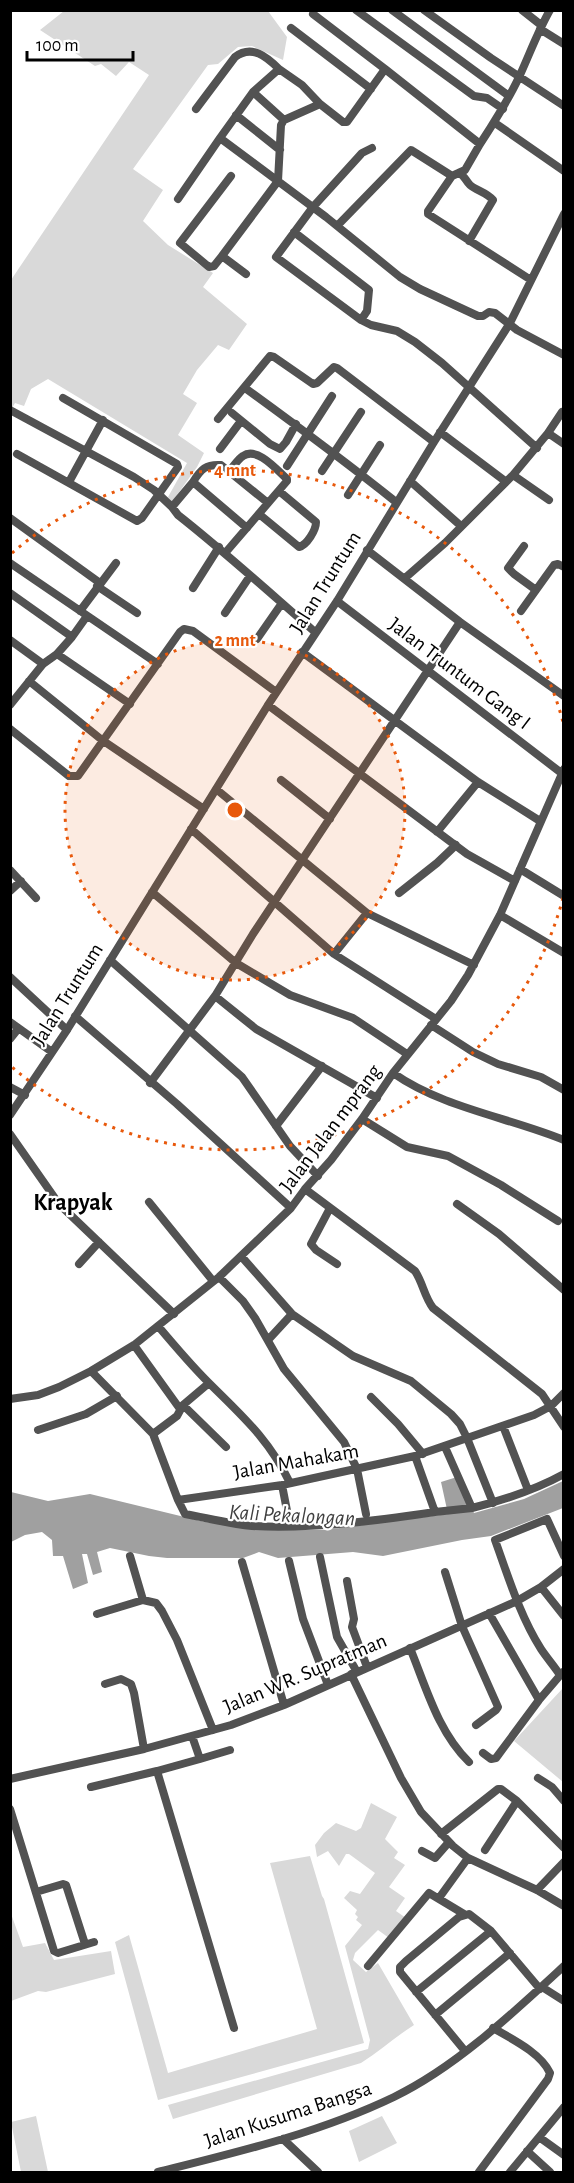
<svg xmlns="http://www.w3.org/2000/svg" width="574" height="2183" font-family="'Alegreya Sans',sans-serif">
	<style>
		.green { fill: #d9d9d9 }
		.water { fill: #a0a0a0 }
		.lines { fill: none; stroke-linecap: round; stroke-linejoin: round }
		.minor { stroke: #525252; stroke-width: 8 }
		.ring { fill: none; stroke: #e8590c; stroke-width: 3; stroke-dasharray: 3 6 }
		.labels { text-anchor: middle; stroke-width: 4.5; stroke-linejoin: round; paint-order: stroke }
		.street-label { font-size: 21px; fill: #000; stroke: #fff }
		.water-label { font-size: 22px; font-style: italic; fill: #414141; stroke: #fff }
		.quarter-label { font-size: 24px; font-weight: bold; fill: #000; stroke: #fff }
		.centre { fill: #e8590c; stroke: #fff; stroke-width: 3 }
		.ring-label { font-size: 18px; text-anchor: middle; font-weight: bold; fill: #e8590c; stroke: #fff; stroke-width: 4.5; stroke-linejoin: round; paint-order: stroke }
	</style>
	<rect width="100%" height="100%" fill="#fff"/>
	<path class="green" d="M 64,11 L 268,11 L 287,37 L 283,60 L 252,46 L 238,47 L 218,64 L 208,65 L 133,169 L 163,190 L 143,221 L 168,245 L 213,273 L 203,287 L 247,324 L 229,350 L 218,345 L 197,370 L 183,394 L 197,403 L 178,435 L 204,453 L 197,467 L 172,502 L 168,497 L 187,463 L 48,379 L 31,389 L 24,406 L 15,403 L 11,410 L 11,280 L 149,75 L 129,62 L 116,76 L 101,64 L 95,66 L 40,30 Z
		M 563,1688 L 563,1782 L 514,1741 Z
		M 371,1803 L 397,1817 L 385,1839 L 398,1852 L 394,1858 L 405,1865 L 389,1887 L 405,1898 L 396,1911 L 406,1918 L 389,1938 L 378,1930 L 355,1953 L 353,1960 L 366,1972 L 378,1963 L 414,2025 C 395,2037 380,2051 361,2063 L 173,2119 L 168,2105 L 368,2049 L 370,2040 L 345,1946 L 362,1925 L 356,1920 L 358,1917 L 355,1914 L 357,1910 L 344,1898 L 350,1891 L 360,1894 L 375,1873 L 349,1854 L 346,1854 L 339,1866 L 328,1851 L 317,1857 L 315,1845 L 324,1833 L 336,1823 L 356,1831 L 361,1828 Z
		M 310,1856 L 322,1896 L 324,1899 L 364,2043 L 158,2100 L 115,1942 L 129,1935 L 168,2073 L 317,2029 L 270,1863 Z
		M 10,1911 L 23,1947 L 45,1943 L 54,1960 L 111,1951 L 115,1974 L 46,1992 L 38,1991 L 11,2001 Z
		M 36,2116 L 48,2172 L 21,2172 L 11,2122 Z
		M 382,2116 L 397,2143 L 359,2162 L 349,2131 Z"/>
	<path class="water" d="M 457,1477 L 474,1513 L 524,1499 L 563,1481 L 563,1508 L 491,1536 L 462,1540 L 383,1556 L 353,1552 L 278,1558 L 259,1552 L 243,1558 L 167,1558 L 149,1556 L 110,1548 L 97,1552 L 102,1572 L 93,1575 L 87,1554 L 82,1554 L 88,1583 L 73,1589 L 63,1556 L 53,1556 L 52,1540 L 42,1532 L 25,1535 L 11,1542 L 11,1492 L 48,1501 L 90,1494 L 205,1522 L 267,1530 L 324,1530 L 448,1514 L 441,1482 Z"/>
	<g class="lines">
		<path class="minor" d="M 356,10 L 474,96 L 487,98 L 503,109
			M 392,10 L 509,96
			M 424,10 L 491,58 L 564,106
			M 522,10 L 541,25
			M 313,14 L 385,69
			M 291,28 L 371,89
			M 540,29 L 564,44
			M 253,92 L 284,120
			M 320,104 L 302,85 L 279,69 L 253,92 L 220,138 L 326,217 L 400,277 L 420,289 L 478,316 L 483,316 L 489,312 L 495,313 L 517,330 L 564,355
			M 196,109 L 235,57 C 252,44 267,57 279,69
			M 236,115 L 280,150
			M 495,123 L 564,171
			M 480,144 L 465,170 L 452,176 L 428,211 L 428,214 L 531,280
			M 459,173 C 465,176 465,180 470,185 C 477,191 486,192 493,200 L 469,241
			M 178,199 L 220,138
			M 337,226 L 411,150 L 452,176
			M 294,232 L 369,290 L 367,311 L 361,320 L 371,325 L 397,331 L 415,342 L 442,363 L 537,448
			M 222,256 L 214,266 L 209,267 L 180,243 L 231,176
			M 246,274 L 222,256 L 278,181 L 281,125 L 284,120 L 320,104 L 343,122 L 347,122 L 385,69 L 480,144 C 495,121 509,99 520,75 C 530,53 538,31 550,10
			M 361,320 L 276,257 L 313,207 L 362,153 L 372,148
			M 245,388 C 296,425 347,463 396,502
			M 10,410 L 134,477 L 154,490 L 172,507
			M 232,413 L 270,444 L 280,449 L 286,442 L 296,424
			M 218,419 L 270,356 L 274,357 L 313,384 L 317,383 L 334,367 L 337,368 L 434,442
			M 440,432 L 505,481
			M 548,433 L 562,412
			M 220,449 L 241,421
			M 17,454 L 137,521 L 142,518 L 178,467 L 177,464 L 63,398
			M 287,466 L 332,396
			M 322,471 L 361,412
			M 513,475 L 549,500
			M 410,481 L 461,526
			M 69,482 L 103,420
			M 193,482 C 201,469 206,464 221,465 L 268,503
			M 348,495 L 380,445
			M 259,514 L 299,547 C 307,545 316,530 316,522 L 279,491
			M 10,518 L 100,583
			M 247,528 L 193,482 L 172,507 L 178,515 C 225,552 269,592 315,632
			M 524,546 L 508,568 L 514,574 L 536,590
			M 367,550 L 460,622 L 564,696
			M 226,552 L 287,481 L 287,479 C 277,470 257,446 243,456 C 238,459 234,466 230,470
			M 10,563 L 158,664
			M 405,578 L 445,543 L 513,475 L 548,433 L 564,444
			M 97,586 L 137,613
			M 193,588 L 219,547
			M 10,593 L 72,637
			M 337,601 L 564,775
			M 80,611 L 116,563
			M 521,611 L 554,565 L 558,564 L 564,567
			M 225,613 L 250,576
			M 257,639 L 282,603
			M 10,640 L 43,664
			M 302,652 L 478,782 L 540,821
			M 57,654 L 130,704
			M 29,681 L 102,740 L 204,809
			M 10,705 L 43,664 L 57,654 L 72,637 L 87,616
			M 268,705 L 467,854 L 515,881
			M 10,729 L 69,776 L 78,776 L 180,632 L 184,629 L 193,631 L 276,692
			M 281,780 L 330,819
			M 216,789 L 367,913 L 474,965
			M 191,829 L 334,954 L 436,1019
			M 437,832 L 478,782
			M 520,869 L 564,896
			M 10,870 L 36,898
			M 10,891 L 21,881
			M 152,892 L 236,963 L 290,995 L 353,1018 L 407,1054
			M 399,893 L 437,863 L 456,845
			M 500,915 L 564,953
			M 334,954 L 367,913
			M 110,960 L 242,1077 L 290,1146 L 318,1176
			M 10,977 L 67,1030
			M 215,996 L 256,1029 L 377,1098
			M 75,1016 L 177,1104 L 291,1208
			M 10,1022 L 52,1052
			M 431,1025 L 473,1052 L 498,1064 L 541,1077 L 564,1090
			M 10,1039 L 18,1029
			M 393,1073 C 443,1108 508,1117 564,1140
			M 150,1083 L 215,996 L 253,934 L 460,622
			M 10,1087 L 25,1095
			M 10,1115 L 67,1030 L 268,705 L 337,601 L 434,442 L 510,323 L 564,214
			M 362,1119 L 407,1147 L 448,1156 L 501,1185 L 558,1221
			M 276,1126 L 322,1066
			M 10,1134 L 59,1204 L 174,1314
			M 305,1189 L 415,1271 C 423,1283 424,1296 433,1308 L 542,1394 L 564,1427
			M 149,1202 L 213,1281
			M 457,1204 L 499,1234 L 564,1290
			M 330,1208 L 311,1244 L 316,1250 L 337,1264
			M 241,1256 L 292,1314 L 353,1356 L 411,1381 L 451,1414 L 460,1424 L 467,1438 L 493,1503
			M 79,1264 L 99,1242
			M 219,1277 L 243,1301 L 255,1318 L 284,1369 L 344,1442 L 357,1469 L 366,1514
			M 158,1326 C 174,1345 190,1364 208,1382 C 242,1416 269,1439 290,1483
			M 268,1340 L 292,1314
			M 134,1345 L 180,1409
			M 91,1371 L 153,1434 L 178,1500 L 282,1485 L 415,1456 L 534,1415 L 551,1406 L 564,1393
			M 371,1397 L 398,1424 L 423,1454
			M 10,1399 L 38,1395 L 59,1387 L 91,1371 L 134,1345 L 219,1277 L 291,1208 L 305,1189 L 331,1160 L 362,1119 L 393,1073 L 451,1001 L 468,975 L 500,915 L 564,769
			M 183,1405 L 226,1447
			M 503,1426 L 528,1490
			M 38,1430 L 86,1414 L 117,1396
			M 153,1434 L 177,1416 L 183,1405 L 209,1383
			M 445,1447 L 472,1508 C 504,1500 535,1490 564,1474
			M 282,1485 L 290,1526
			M 178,1500 L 185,1514 C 207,1518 230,1524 252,1526 C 314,1529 375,1521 435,1512 L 415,1456
			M 435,1512 L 472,1508
			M 130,1556 L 143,1600
			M 320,1557 L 337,1637 L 357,1672
			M 289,1561 L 303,1619 L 328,1685
			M 242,1562 L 284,1705
			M 445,1572 L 462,1626 L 498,1707 L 496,1710 L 476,1725
			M 347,1581 L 354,1619 L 352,1627 L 367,1667
			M 541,1587 L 564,1616
			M 489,1613 L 539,1700 L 563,1672
			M 97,1614 L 143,1600 L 156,1603 L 162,1611 L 177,1640 L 213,1730
			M 410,1648 C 426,1687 438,1732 469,1762
			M 351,1674 L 401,1778 L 421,1812 L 453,1846 L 468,1858 L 537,1890 L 564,1906
			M 560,1675 C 554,1666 547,1658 541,1649 C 520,1616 508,1576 495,1540 L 547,1519 L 564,1556
			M 105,1684 L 121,1679 L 131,1684 L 134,1693 L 144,1749
			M 192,1736 L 200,1759 L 157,1771 L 234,2028
			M 483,1753 L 491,1759 L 496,1758 L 539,1700
			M 200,1759 L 230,1750
			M 538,1778 L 552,1787 L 564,1801
			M 10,1779 L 144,1749 L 231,1725 L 284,1705 L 517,1601 L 541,1587 L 564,1569
			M 91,1787 L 157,1771
			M 10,1809 L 54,1951 L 58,1953 L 94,1942
			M 441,1834 L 498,1789 L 501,1789 L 517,1801 L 564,1848
			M 485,1850 L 517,1801
			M 422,1851 L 435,1858 L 449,1842
			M 537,1890 L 564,1862
			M 36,1892 L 63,1884 L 66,1885 L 85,1944
			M 439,1898 L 468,1858
			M 368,1966 L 429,1893 L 464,1914
			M 542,1987 L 564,2001
			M 416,1992 L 491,1931
			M 435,2015 L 510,1953
			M 465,2051 L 400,1972 L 400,1967 L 406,1961 L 459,1917 L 469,1914 L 491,1931 L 540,1989
			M 539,2137 L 564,2155
			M 283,2139 L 318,2172
			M 527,2151 L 550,2172
			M 158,2172 C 238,2152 319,2133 394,2097 C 456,2067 513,2013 564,1966
			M 479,2172 L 548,2079 L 550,2073 C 541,2053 512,2039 493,2028
			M 510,2172 L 564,2107"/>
	</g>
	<circle cx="235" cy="810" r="170" fill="#e8590c" fill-opacity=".12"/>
	<g class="ring">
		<circle cx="235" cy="810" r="170"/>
		<path d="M563 898A340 340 0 0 1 12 1067M12 553A340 340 0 0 1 563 722"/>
	</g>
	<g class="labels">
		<g class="street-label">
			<text transform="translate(325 582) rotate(-58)" y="7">Jalan Truntum</text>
			<text transform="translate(460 673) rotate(37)" y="7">Jalan Truntum Gang I</text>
			<text transform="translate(67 994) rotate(-58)" y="7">Jalan Truntum</text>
			<text transform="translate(330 1128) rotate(-53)" y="7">Jalan Jalan mprang</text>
			<text transform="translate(296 1461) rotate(-10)" y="7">Jalan Mahakam</text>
			<text transform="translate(305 1673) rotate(-23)" y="7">Jalan WR. Supratman</text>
			<text transform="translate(288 2114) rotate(-18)" y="7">Jalan Kusuma Bangsa</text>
		</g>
		<g class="water-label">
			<text transform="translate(292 1514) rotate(3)" y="8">Kali Pekalongan</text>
		</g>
		<g class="quarter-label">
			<text x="73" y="1210">Krapyak</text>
		</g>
	</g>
	<circle cx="235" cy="810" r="9" class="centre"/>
	<g class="ring-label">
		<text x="235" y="476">4 mnt</text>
		<text x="235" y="646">2 mnt</text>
	</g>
	<rect width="574" height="2183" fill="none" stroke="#000000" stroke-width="24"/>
	<path d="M27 51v9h106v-9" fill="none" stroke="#000000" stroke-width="3"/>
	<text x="36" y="51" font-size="18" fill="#000000" stroke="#ffffff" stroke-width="4.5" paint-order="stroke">100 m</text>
</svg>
